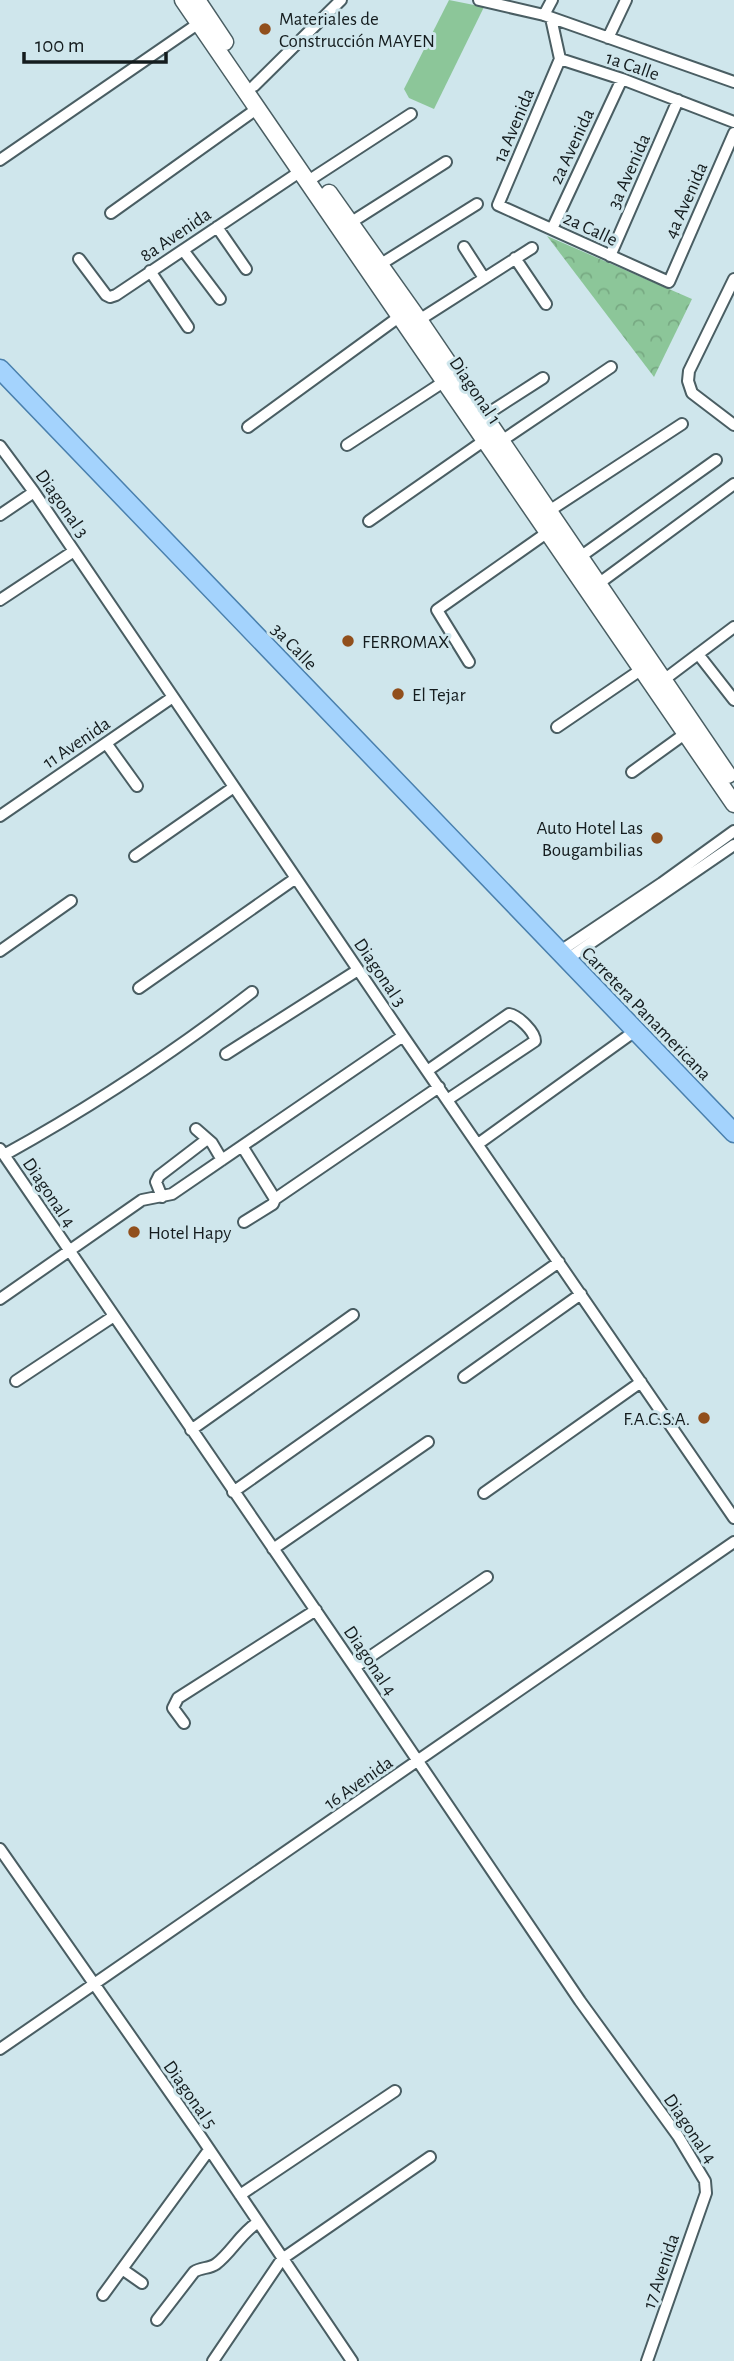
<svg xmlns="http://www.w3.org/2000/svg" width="734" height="2361" font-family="'Alegreya Sans',sans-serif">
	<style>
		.green { fill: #8cc699 }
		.park { fill: url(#park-crowns) }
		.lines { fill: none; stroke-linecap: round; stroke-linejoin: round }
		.minor-casing { stroke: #4a5e63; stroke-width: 14 }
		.secondary-casing { stroke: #4a5e63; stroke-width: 19 }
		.primary-casing { stroke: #4a80ae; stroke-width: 21 }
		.minor { stroke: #fff; stroke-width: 10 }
		.secondary { stroke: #fff; stroke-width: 16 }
		.primary { stroke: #a4d3fd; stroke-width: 18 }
		.poi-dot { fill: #914f1c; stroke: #cfe6ec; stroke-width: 2.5 }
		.labels { text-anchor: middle; stroke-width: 6; stroke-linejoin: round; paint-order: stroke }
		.poi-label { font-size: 19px; fill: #141c1e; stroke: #cfe6ec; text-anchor: start }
		.street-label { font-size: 19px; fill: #141c1e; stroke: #cfe6ec }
	</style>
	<defs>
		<pattern id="park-crowns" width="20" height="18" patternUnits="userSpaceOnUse" patternTransform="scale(1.75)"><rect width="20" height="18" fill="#8cc699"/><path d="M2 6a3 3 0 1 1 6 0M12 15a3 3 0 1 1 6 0" fill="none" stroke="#78aa83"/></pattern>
	</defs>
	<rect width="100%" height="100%" fill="#cfe6ec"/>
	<path class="green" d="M 449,0 L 484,7 L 434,109 L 409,98 L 404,89 Z"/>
	<path class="park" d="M 547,236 L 692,299 L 654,377 Z"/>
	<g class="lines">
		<g class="minor-casing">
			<path id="minor" d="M 479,0 L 544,15 L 734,82
				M 544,15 L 552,0
				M 551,18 L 560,59 L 622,79 L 734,122
				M 608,38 L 626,0
				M 560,59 L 498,205 L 669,282 L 734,133
				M 254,86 L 341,0
				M 0,160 L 202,21
				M 308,181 L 411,114
				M 111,213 L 258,108
				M 350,223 L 446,162
				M 217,227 L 246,269
				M 552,229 L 622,79
				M 464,247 L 484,278
				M 183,250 L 220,299
				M 610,256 L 678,100
				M 515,258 L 546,304
				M 79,259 L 106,295 L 110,297 L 116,295 L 301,171
				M 381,264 L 477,204
				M 150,271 L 188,327
				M 734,279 L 689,371 L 688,381 L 692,393 L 734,425
				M 416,322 L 532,248
				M 484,416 L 543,378
				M 248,427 L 403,314
				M 497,444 L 611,367
				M 347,445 L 445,381
				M 0,446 L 34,492 L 403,1036 L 734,1518
				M 549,511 L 682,424
				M 0,515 L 34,492
				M 369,521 L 485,440
				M 580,557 L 716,460
				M 594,587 L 734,484
				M 0,600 L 74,551
				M 698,654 L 734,700
				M 469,662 L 437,610 L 548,532
				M 661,682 L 734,627
				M 557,727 L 642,669
				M 106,743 L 137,786
				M 632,772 L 686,733
				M 0,816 L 173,697
				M 135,856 L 234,787
				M 0,951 L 71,901
				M 559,952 L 662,883 L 734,831
				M 566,960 L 734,845
				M 139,988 L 296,878
				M 226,1054 L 358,970
				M 427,1071 L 509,1014 C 519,1016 535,1032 535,1041 L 447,1100
				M 196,1129 L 212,1143 L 222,1160
				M 478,1144 L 635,1031
				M 242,1146 L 275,1199 L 273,1204 L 244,1222
				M 0,1149 L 353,1665 L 580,2001 L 678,2136 L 705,2181 L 706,2193 L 647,2361
				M 4,1155 C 91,1107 173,1053 252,992
				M 162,1197 L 156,1182 L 159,1176 L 206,1140
				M 275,1199 L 439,1087
				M 0,1299 L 142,1200 L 172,1194 L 403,1036
				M 464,1377 L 581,1294
				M 16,1381 L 114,1316
				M 191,1430 L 353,1315
				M 233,1492 L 559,1262
				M 484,1493 L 641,1382
				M 273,1549 L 428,1442
				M 355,1667 L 487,1577
				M 184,1723 L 173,1708 L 178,1698 L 316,1610
				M 0,1849 L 201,2137 L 352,2361
				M 0,2049 L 734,1542
				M 240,2195 L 395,2091
				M 122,2269 L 142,2283
				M 103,2295 L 209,2150
				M 157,2320 L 194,2272 C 201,2267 209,2269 216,2264 C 231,2253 240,2234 257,2223
				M 213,2361 L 282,2259 L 430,2157"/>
		</g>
		<g class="secondary-casing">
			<path id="secondary" d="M 183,0 L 734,804
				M 197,0 L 225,42
				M 329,193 L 419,320 L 728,775"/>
		</g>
		<g class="primary-casing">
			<path id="primary" d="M 0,369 L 734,1133"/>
		</g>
		<use href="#minor" class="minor"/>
		<use href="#secondary" class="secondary"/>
		<use href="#primary" class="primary"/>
	</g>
	<g class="poi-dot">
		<circle cx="265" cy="29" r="7"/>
		<circle cx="348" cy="641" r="7"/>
		<circle cx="398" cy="694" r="7"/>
		<circle cx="657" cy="838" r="7"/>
		<circle cx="134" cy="1232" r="7"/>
		<circle cx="704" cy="1418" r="7"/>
	</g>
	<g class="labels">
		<g class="poi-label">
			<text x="279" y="25">Materiales de<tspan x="279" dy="22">Construcción MAYEN</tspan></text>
			<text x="362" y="648">FERROMAX</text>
			<text x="412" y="701">El Tejar</text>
			<text x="643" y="834" text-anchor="end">Auto Hotel Las<tspan x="643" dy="22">Bougambilias</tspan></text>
			<text x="148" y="1239">Hotel Hapy</text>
			<text x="690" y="1425" text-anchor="end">F.A.C.S.A.</text>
		</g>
		<g class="street-label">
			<text transform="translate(633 65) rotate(19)" y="7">1a Calle</text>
			<text transform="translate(513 125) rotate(-67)" y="7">1a Avenida</text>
			<text transform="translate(571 146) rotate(-65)" y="7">2a Avenida</text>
			<text transform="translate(628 171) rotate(-66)" y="7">3a Avenida</text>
			<text transform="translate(685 200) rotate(-66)" y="7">4a Avenida</text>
			<text transform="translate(591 228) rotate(25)" y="7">2a Calle</text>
			<text transform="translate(175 234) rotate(-34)" y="7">8a Avenida</text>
			<text transform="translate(476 390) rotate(56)" y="7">Diagonal 1</text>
			<text transform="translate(63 503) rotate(55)" y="7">Diagonal 3</text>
			<text transform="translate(295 646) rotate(46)" y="7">3a Calle</text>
			<text transform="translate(76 742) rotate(-34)" y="7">11 Avenida</text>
			<text transform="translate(381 972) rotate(56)" y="7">Diagonal 3</text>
			<text transform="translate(647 1013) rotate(46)" y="7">Carretera Panamericana</text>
			<text transform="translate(50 1192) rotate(56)" y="7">Diagonal 4</text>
			<text transform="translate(371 1660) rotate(56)" y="7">Diagonal 4</text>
			<text transform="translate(358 1782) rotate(-35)" y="7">16 Avenida</text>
			<text transform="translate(191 2094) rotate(55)" y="7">Diagonal 5</text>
			<text transform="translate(691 2128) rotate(56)" y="7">Diagonal 4</text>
			<text transform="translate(660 2271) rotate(-71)" y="7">17 Avenida</text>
		</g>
	</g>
	<path d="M24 52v10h142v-10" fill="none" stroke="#141c1e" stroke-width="3.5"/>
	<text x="35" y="52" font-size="21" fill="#141c1e" stroke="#cfe6ec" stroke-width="5" paint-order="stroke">100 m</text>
</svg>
